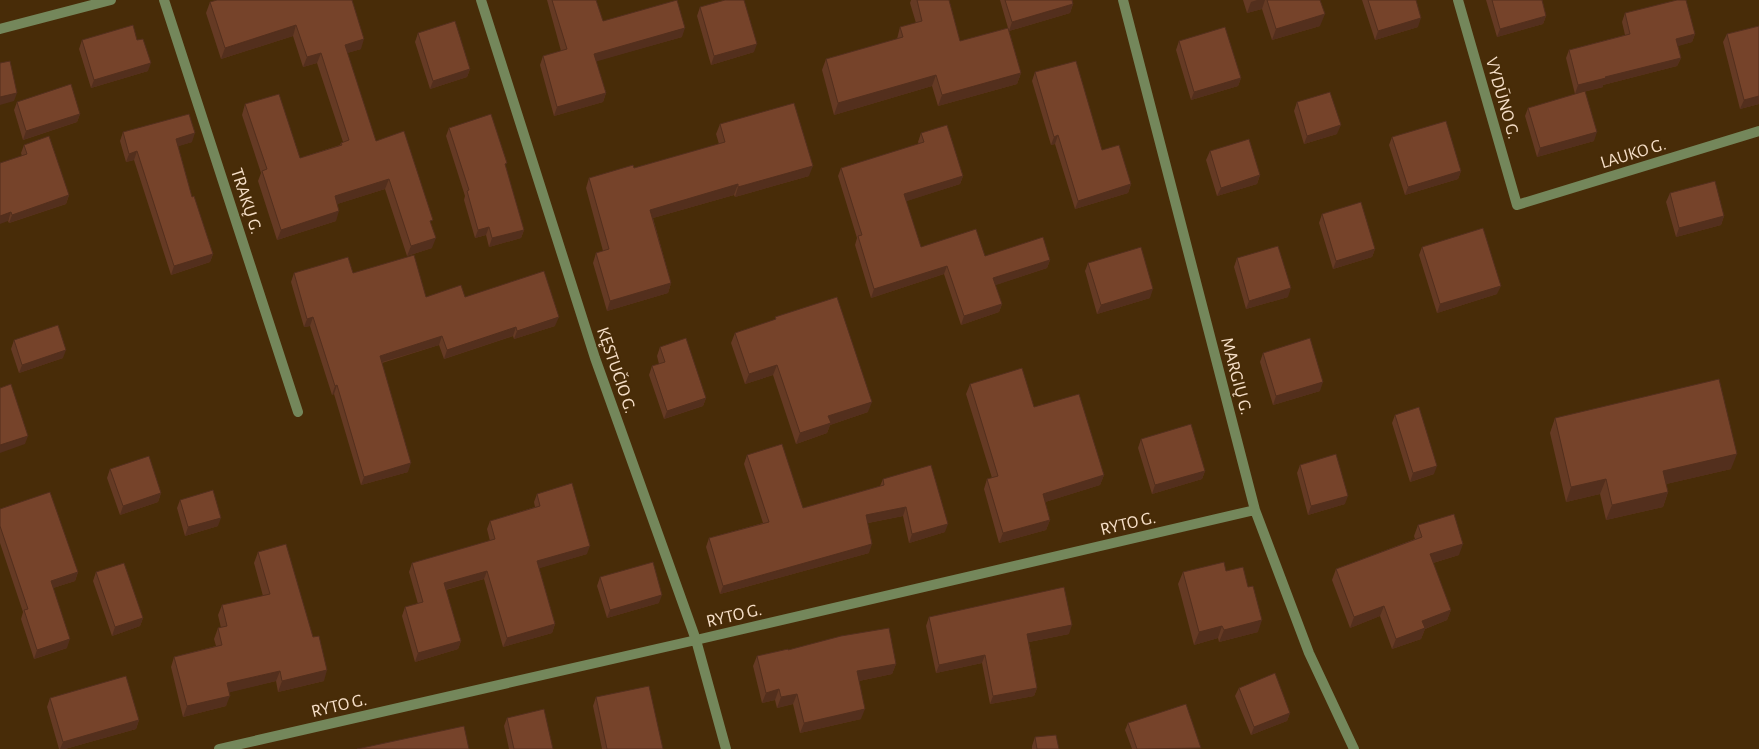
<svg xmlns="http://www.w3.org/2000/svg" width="1759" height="749" font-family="'Alegreya Sans',sans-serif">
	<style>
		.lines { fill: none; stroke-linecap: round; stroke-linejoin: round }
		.street { stroke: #74875b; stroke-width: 10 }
		.wall { fill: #653a24 }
		.shaded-wall { fill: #532f1d }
		.building { fill: #76432a; stroke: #532f1d }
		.labels { text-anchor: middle; stroke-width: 4; stroke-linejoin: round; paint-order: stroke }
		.street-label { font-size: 18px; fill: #f6dfc8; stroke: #482c08 }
	</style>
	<rect width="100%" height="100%" fill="#482c08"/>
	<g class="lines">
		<path class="street" d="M 164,0 L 298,412
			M 481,0 L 595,358 L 696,640 L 726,749
			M 1123,0 L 1255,510 L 1309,653 L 1354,749
			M 1458,0 L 1517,205 L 1759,131
			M 0,29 L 111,0
			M 219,749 L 696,640 L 1255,510"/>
	</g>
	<path class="wall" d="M 352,0 L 361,49 L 347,53 L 376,141 L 431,224 L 432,248 L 407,256 L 385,189 L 337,204 L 336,221 L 277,240 L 258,181 L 261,173 L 242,115 L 245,104 L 300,158 L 340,145 L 341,143 L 343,142 L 317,63 L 303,67 L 293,36 L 221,59 L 206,13 L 210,2 Z
		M 547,0 L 596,0 L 603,21 L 682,37 L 596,61 L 606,93 L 603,102 L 554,116 L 540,65 L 543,56 L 561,51 Z
		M 911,0 L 949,0 L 960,41 L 1008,28 L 1000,0 L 1072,0 L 1073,4 L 1070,13 L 1009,31 L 1021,73 L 1017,84 L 938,106 L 932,86 L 834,115 L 822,70 L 826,59 L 897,39 L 900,27 L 916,23 L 910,3 Z
		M 1243,0 L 1320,0 L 1320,26 L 1272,40 L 1262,9 L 1247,13 Z
		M 1362,0 L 1416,0 L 1418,27 L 1375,40 Z
		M 1486,0 L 1542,0 L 1546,16 L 1543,24 L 1497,37 Z
		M 700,7 L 754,52 L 711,65 L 697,16 Z
		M 1625,13 L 1695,34 L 1692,42 L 1677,46 L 1681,58 L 1677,66 L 1603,85 L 1603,87 L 1575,94 L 1566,58 L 1569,50 L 1625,35 L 1622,22 Z
		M 1759,26 L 1759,104 L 1740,109 L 1723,42 L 1727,34 Z
		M 418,33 L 470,69 L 467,77 L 430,89 L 415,42 Z
		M 82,40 L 148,71 L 91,88 L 79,49 Z
		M 1179,41 L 1241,78 L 1238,86 L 1191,100 L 1176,50 Z
		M 1035,72 L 1131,184 L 1128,193 L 1075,209 L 1055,144 L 1051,145 L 1032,81 Z
		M 17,102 L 80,114 L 77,122 L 23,140 L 14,110 Z
		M 1297,102 L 1337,134 L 1304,144 L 1294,111 Z
		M 1528,108 L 1594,141 L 1537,157 L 1525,116 Z
		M 720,124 L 809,176 L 735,197 L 734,195 L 653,218 L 671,283 L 668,293 L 607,311 L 593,263 L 596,253 L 603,251 L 586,188 L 589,178 L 634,168 L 719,144 L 716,134 Z
		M 449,128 L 505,166 L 524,230 L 521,238 L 489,247 L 486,235 L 475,238 L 464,200 L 465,196 L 446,136 Z
		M 123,132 L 192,142 L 178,146 L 192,197 L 213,254 L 210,262 L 171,275 L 134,160 L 126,162 L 120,141 Z
		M 921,133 L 963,176 L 960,184 L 906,201 L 921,247 L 985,256 L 1050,260 L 1047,268 L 995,285 L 1002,304 L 999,312 L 961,325 L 944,274 L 871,298 L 855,245 L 857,238 L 838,176 L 841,168 L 919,144 L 918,142 Z
		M 1392,137 L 1461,171 L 1458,179 L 1405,195 L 1389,145 Z
		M 24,145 L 69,195 L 66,204 L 9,223 L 8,221 L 22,156 L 21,153 Z
		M 1210,151 L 1260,175 L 1257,184 L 1217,196 L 1206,160 Z
		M 1670,193 L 1724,216 L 1721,225 L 1676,237 L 1666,202 Z
		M 1322,214 L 1375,249 L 1372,257 L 1333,269 L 1319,223 Z
		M 1422,247 L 1497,294 L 1437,313 L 1419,255 Z
		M 1237,258 L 1288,297 L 1246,309 L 1234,267 Z
		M 1088,263 L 1150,298 L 1097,314 L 1085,271 Z
		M 294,273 L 353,273 L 426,297 L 465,297 L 555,326 L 514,339 L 513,336 L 444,359 L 439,345 L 382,363 L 408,472 L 361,485 L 334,394 L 332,395 L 310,326 L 304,327 L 291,282 Z
		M 775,317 L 868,412 L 830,425 L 827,433 L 796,444 L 773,375 L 745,384 L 731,343 L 735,333 L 775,320 Z
		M 14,340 L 63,358 L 19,373 L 11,349 Z
		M 660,347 L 706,398 L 703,406 L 664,419 L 649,375 L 652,366 L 659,364 L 657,356 Z
		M 1263,353 L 1320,391 L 1273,405 L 1260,362 Z
		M 970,384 L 1034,407 L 1104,475 L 1100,485 L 1045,502 L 1050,520 L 1046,530 L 999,543 L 984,489 L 987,479 L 992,478 L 966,394 Z
		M 1395,415 L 1434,474 L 1410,482 L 1392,423 Z
		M 1555,418 L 1731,469 L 1666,484 L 1668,492 L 1663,507 L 1606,520 L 1600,494 L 1566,502 L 1550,433 Z
		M 1141,439 L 1205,471 L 1202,479 L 1152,494 L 1138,448 Z
		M 747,455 L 803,508 L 880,486 L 883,479 L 945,532 L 909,543 L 903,516 L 868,523 L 869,553 L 720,594 L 706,547 L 709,538 L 763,523 L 744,464 Z
		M 1300,465 L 1345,504 L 1308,515 L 1297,473 Z
		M 110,469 L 161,493 L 158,502 L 120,515 L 107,478 Z
		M 537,494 L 587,554 L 539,568 L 555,624 L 552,633 L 503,647 L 484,579 L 446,590 L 461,641 L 458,649 L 415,662 L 402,616 L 405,607 L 418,604 L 409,572 L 412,563 L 490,541 L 487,529 L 490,521 L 535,507 L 534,502 Z
		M 180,500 L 218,526 L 185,536 L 177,508 Z
		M 0,509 L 78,572 L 75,581 L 53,588 L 67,648 L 34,659 L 21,619 L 23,612 L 0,543 Z
		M 1418,525 L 1459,555 L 1433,563 L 1451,610 L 1447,620 L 1425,629 L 1421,639 L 1392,649 L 1380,616 L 1350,628 L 1332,580 L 1336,569 L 1415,539 L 1414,536 Z
		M 258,552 L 324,681 L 278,692 L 276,681 L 229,692 L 226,706 L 183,717 L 171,667 L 174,657 L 216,646 L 214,639 L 218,628 L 221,628 L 218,615 L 222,605 L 263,596 L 254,563 Z
		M 1226,571 L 1248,587 L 1258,632 L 1219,642 L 1218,638 L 1194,645 L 1178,584 L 1183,572 Z
		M 96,572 L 143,618 L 140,626 L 112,636 L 93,581 Z
		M 600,577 L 659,603 L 607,618 L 597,586 Z
		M 929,617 L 1069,634 L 1029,642 L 1037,688 L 1034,696 L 990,704 L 982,663 L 936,673 L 926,626 Z
		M 788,650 L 896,664 L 892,674 L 859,681 L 861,719 L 800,733 L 793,704 L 777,708 L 775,700 L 762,703 L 753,666 L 757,656 Z
		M 1239,688 L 1290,713 L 1287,721 L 1251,735 L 1235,696 Z
		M 596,697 L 663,749 L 602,749 L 593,706 Z
		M 50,698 L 139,720 L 136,729 L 65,749 L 59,749 L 47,707 Z
		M 507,718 L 553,749 L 509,749 L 504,726 Z
		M 1128,723 L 1201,748 L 1132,749 L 1125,730 Z
		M 1035,737 L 1059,749 L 1032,749 L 1032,746 Z"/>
	<path class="shaded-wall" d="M 1257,0 L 1265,0 L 1262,9 L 1247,13 L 1251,2 Z
		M 1073,4 L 1070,13 L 1009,31 L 1012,22 Z
		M 1325,14 L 1320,26 L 1272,40 L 1276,29 Z
		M 1546,16 L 1543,24 L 1497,37 L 1500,29 Z
		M 1421,18 L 1418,27 L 1375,40 L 1378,31 Z
		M 296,25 L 293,36 L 221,59 L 225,48 Z
		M 685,28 L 682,37 L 591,63 L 594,54 Z
		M 1695,34 L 1692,42 L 1672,48 L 1676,39 Z
		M 364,39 L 361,49 L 341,55 L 345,45 Z
		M 757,44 L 754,52 L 711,65 L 714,56 Z
		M 321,53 L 317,63 L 303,67 L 307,57 Z
		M 1681,58 L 1677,66 L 1603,85 L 1603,87 L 1575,94 L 1578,85 L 1605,77 Z
		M 151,63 L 148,71 L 91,88 L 94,80 Z
		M 470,69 L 467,77 L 430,89 L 433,81 Z
		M 1021,73 L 1017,84 L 938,106 L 942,95 Z
		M 936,75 L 932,86 L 834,115 L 838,103 Z
		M 1241,78 L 1238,86 L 1191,100 L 1194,92 Z
		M 17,93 L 14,101 L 0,105 L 0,97 Z
		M 606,93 L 603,102 L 554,116 L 557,107 Z
		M 1759,96 L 1759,104 L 1740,109 L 1744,100 Z
		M 80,114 L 77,122 L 23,140 L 26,131 Z
		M 1341,125 L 1337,134 L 1304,144 L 1307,136 Z
		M 1597,132 L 1594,141 L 1537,157 L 1540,148 Z
		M 195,133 L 192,142 L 173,148 L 176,139 Z
		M 1058,135 L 1055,144 L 1051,145 L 1054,137 Z
		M 137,151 L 134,160 L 126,162 L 129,154 Z
		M 813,166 L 809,176 L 735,197 L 738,187 Z
		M 1461,171 L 1458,179 L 1405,195 L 1408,187 Z
		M 1260,175 L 1257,184 L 1217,196 L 1221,188 Z
		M 963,176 L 960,184 L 901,203 L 904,194 Z
		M 389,179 L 385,189 L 331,206 L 335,196 Z
		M 738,184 L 734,195 L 646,220 L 650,210 Z
		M 1131,184 L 1128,193 L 1075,209 L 1078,201 Z
		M 69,195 L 66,204 L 9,223 L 12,215 Z
		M 339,211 L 336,221 L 277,240 L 281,230 Z
		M 11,212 L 8,221 L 0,224 L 0,216 Z
		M 1724,216 L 1721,225 L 1676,237 L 1679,228 Z
		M 489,227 L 486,235 L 475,238 L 478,230 Z
		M 524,230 L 521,238 L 489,247 L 492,238 Z
		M 436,238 L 432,248 L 407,256 L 411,246 Z
		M 1375,249 L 1372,257 L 1333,269 L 1336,261 Z
		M 213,254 L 210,262 L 171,275 L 174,266 Z
		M 1050,260 L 1047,268 L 990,287 L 993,278 Z
		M 947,266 L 944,274 L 871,298 L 874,289 Z
		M 671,283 L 668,293 L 607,311 L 610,301 Z
		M 1501,286 L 1497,294 L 1437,313 L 1440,304 Z
		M 1291,288 L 1288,297 L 1246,309 L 1249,301 Z
		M 1153,289 L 1150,298 L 1097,314 L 1101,305 Z
		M 1002,304 L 999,312 L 961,325 L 964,316 Z
		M 313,317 L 310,326 L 304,327 L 307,319 Z
		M 559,317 L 555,326 L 514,339 L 517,331 Z
		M 516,327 L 513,336 L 444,359 L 447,350 Z
		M 442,336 L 439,345 L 376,364 L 380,356 Z
		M 66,350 L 63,358 L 19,373 L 22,365 Z
		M 777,365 L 773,375 L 745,384 L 749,374 Z
		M 1323,382 L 1320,391 L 1273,405 L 1276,396 Z
		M 337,385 L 334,394 L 332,395 L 335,386 Z
		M 706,398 L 703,406 L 664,419 L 667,411 Z
		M 872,402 L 868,412 L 830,425 L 827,433 L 796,444 L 800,433 L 828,416 Z
		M 28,436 L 25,444 L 0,453 L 0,445 Z
		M 1737,454 L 1731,469 L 1658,486 L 1663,471 Z
		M 411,463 L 408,472 L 361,485 L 364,477 Z
		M 1437,466 L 1434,474 L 1410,482 L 1413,473 Z
		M 1205,471 L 1202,479 L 1152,494 L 1155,485 Z
		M 1104,475 L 1100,485 L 1039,504 L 1043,494 Z
		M 1606,479 L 1600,494 L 1566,502 L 1571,487 Z
		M 1668,492 L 1663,507 L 1606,520 L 1612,505 Z
		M 161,493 L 158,502 L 120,515 L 123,506 Z
		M 1348,496 L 1345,504 L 1308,515 L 1311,506 Z
		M 906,507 L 903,516 L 863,524 L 866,515 Z
		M 221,518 L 218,526 L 185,536 L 188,527 Z
		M 1050,520 L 1046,530 L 999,543 L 1003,533 Z
		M 948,524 L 945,532 L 909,543 L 912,534 Z
		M 872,544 L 869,553 L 720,594 L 723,586 Z
		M 1463,544 L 1459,555 L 1426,565 L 1430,554 Z
		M 590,546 L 587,554 L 534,570 L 537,561 Z
		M 487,571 L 484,579 L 441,591 L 444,583 Z
		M 78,572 L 75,581 L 47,590 L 51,581 Z
		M 662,595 L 659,603 L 607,618 L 610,610 Z
		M 1384,606 L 1380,616 L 1350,628 L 1354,617 Z
		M 1451,610 L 1447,620 L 1425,629 L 1421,639 L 1392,649 L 1396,639 L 1422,621 Z
		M 143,618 L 140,626 L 112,636 L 115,627 Z
		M 1262,620 L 1258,632 L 1219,642 L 1224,630 Z
		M 555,624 L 552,633 L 503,647 L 507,638 Z
		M 1072,625 L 1069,634 L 1024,643 L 1027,634 Z
		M 1222,626 L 1218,638 L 1194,645 L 1199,632 Z
		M 70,639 L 67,648 L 34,659 L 37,650 Z
		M 461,641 L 458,649 L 415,662 L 418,653 Z
		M 985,655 L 982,663 L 936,673 L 939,665 Z
		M 896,664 L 892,674 L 854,682 L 857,671 Z
		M 327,670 L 324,681 L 278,692 L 282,681 Z
		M 280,671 L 276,681 L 223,694 L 227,683 Z
		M 1037,688 L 1034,696 L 990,704 L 993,696 Z
		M 779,689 L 775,700 L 762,703 L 766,693 Z
		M 797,694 L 793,704 L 777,708 L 781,697 Z
		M 230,696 L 226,706 L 183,717 L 187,706 Z
		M 865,709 L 861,719 L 800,733 L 804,723 Z
		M 1290,713 L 1287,721 L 1251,735 L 1254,727 Z
		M 139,720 L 136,729 L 65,749 L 60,749 L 63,742 Z"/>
	<path class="building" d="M 217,0 L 352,0 L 364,39 L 345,45 L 376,141 L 404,131 L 433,220 L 430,221 L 436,238 L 411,246 L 389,179 L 335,196 L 339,211 L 281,230 L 262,171 L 267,169 L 245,104 L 279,94 L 300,158 L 342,145 L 341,143 L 349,140 L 321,53 L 307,57 L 296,25 L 225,48 L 210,2 Z
		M 552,0 L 596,0 L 603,21 L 677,0 L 685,28 L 594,54 L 606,93 L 557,107 L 543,56 L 567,49 Z
		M 725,0 L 744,0 L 757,44 L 714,56 L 700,7 Z
		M 917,0 L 949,0 L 960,41 L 1008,28 L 1021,73 L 942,95 L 936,75 L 838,103 L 826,59 L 903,37 L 900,27 L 922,21 Z
		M 1005,0 L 1072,0 L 1073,4 L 1012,22 Z
		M 1267,0 L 1320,0 L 1325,14 L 1276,29 Z
		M 1368,0 L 1416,0 L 1421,18 L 1378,31 Z
		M 1492,0 L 1542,0 L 1546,16 L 1500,29 Z
		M 1677,0 L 1686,0 L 1695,34 L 1676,39 L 1681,58 L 1605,77 L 1606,78 L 1578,85 L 1569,50 L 1630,34 L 1625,13 Z
		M 455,21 L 470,69 L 433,81 L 418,33 Z
		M 133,25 L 137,40 L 143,39 L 151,63 L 94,80 L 82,40 Z
		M 1759,26 L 1759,96 L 1744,100 L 1727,34 Z
		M 1225,27 L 1241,78 L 1194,92 L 1179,41 Z
		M 10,61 L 17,93 L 0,97 L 0,63 Z
		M 1076,61 L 1102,150 L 1119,145 L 1131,184 L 1078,201 L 1058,135 L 1054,137 L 1035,72 Z
		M 71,84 L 80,114 L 26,131 L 17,102 Z
		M 1585,91 L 1597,132 L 1540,148 L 1528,108 Z
		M 1330,92 L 1341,125 L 1307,136 L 1297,102 Z
		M 794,103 L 813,166 L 738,187 L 738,184 L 650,210 L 671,283 L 610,301 L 596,253 L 609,249 L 589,178 L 633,165 L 634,168 L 725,142 L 720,124 Z
		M 189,114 L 195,133 L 176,139 L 192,197 L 194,196 L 213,254 L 174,266 L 137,151 L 129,154 L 123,132 Z
		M 491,114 L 507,163 L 505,164 L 524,230 L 492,238 L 489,227 L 478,230 L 467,191 L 469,190 L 449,128 Z
		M 1446,121 L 1461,171 L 1408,187 L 1392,137 Z
		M 947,125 L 963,176 L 904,194 L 921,247 L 976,229 L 985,256 L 1043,237 L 1050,260 L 993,278 L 1002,304 L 964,316 L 947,266 L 874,289 L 858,236 L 862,235 L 841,168 L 924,142 L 921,133 Z
		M 49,136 L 69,195 L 12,215 L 11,212 L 0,216 L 0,163 L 27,154 L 24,145 Z
		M 1249,139 L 1260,175 L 1221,188 L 1210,151 Z
		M 1715,181 L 1724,216 L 1679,228 L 1670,193 Z
		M 1361,202 L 1375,249 L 1336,261 L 1322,214 Z
		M 1483,228 L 1501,286 L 1440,304 L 1422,247 Z
		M 1278,246 L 1291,288 L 1249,301 L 1237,258 Z
		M 1141,247 L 1153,289 L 1101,305 L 1088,263 Z
		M 414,255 L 426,297 L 461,285 L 465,297 L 544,271 L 559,317 L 517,331 L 516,327 L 447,350 L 442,336 L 380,356 L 411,463 L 364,477 L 337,385 L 335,386 L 313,317 L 307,319 L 294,273 L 348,257 L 353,273 Z
		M 837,297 L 872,402 L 828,416 L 831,423 L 800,433 L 777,365 L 749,374 L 735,333 L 776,319 L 775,317 Z
		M 58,325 L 66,350 L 22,365 L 14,340 Z
		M 686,338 L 706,398 L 667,411 L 652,366 L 665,362 L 660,347 Z
		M 1310,338 L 1323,382 L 1276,396 L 1263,353 Z
		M 1022,368 L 1034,407 L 1079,394 L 1104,475 L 1043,494 L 1050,520 L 1003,533 L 987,479 L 998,476 L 970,384 Z
		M 1719,379 L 1737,454 L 1663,471 L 1668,492 L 1612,505 L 1606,479 L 1571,487 L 1555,418 Z
		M 11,384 L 28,436 L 0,445 L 0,388 Z
		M 1419,407 L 1437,466 L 1413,473 L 1395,415 Z
		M 1191,424 L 1205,471 L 1155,485 L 1141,439 Z
		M 782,444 L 803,508 L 884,485 L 883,479 L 931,465 L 948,524 L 912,534 L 906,507 L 866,515 L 872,544 L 723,586 L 709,538 L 769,522 L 747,455 Z
		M 1336,454 L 1348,496 L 1311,506 L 1300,465 Z
		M 149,456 L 161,493 L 123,506 L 110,469 Z
		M 572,483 L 590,546 L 537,561 L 555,624 L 507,638 L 487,571 L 444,583 L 461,641 L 418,653 L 405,607 L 423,602 L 412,563 L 495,539 L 490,521 L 540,506 L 537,494 Z
		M 213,490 L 221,518 L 188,527 L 180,500 Z
		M 50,492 L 78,572 L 51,581 L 70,639 L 37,650 L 24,610 L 28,609 L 0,526 L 0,509 Z
		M 1454,514 L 1463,544 L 1430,554 L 1451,610 L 1422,621 L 1425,628 L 1396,639 L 1384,606 L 1354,617 L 1336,569 L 1422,537 L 1418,525 Z
		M 286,544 L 313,637 L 319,636 L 327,670 L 282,681 L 280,671 L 227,683 L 230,696 L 187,706 L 174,657 L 222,645 L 218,628 L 227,626 L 222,605 L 270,594 L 258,552 Z
		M 653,562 L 662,595 L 610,610 L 600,577 Z
		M 1224,562 L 1226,571 L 1243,567 L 1248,587 L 1253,586 L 1262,620 L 1224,630 L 1222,626 L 1199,632 L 1183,572 Z
		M 124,563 L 143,618 L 115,627 L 96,572 Z
		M 1064,587 L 1072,625 L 1027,634 L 1037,688 L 993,696 L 985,655 L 939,665 L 929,617 Z
		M 889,628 L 896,664 L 857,671 L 865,709 L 804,723 L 797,694 L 781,697 L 779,689 L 766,693 L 757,656 L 788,649 L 788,650 L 841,636 Z
		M 1275,673 L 1290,713 L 1254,727 L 1239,688 Z
		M 126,676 L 139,720 L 63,742 L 50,698 Z
		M 649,686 L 663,749 L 607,749 L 596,697 Z
		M 1186,704 L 1201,748 L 1137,749 L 1128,723 Z
		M 544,709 L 553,749 L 514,749 L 507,718 Z
		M 464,726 L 469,749 L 357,749 Z
		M 1056,735 L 1059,749 L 1037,749 L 1035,737 Z"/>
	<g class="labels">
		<g class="street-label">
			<text transform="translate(1503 98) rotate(74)" y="6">VYDŪNO G.</text>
			<text transform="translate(1633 153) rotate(-17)" y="6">LAUKO G.</text>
			<text transform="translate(247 201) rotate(72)" y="6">TRAKŲ G.</text>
			<text transform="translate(617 370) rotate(71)" y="6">KĘSTUČIO G.</text>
			<text transform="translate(1237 376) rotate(75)" y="6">MARGIŲ G.</text>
			<text transform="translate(1128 523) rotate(-13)" y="6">RYTO G.</text>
			<text transform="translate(734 615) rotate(-13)" y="6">RYTO G.</text>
			<text transform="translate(339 705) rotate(-13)" y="6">RYTO G.</text>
		</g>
	</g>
</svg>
